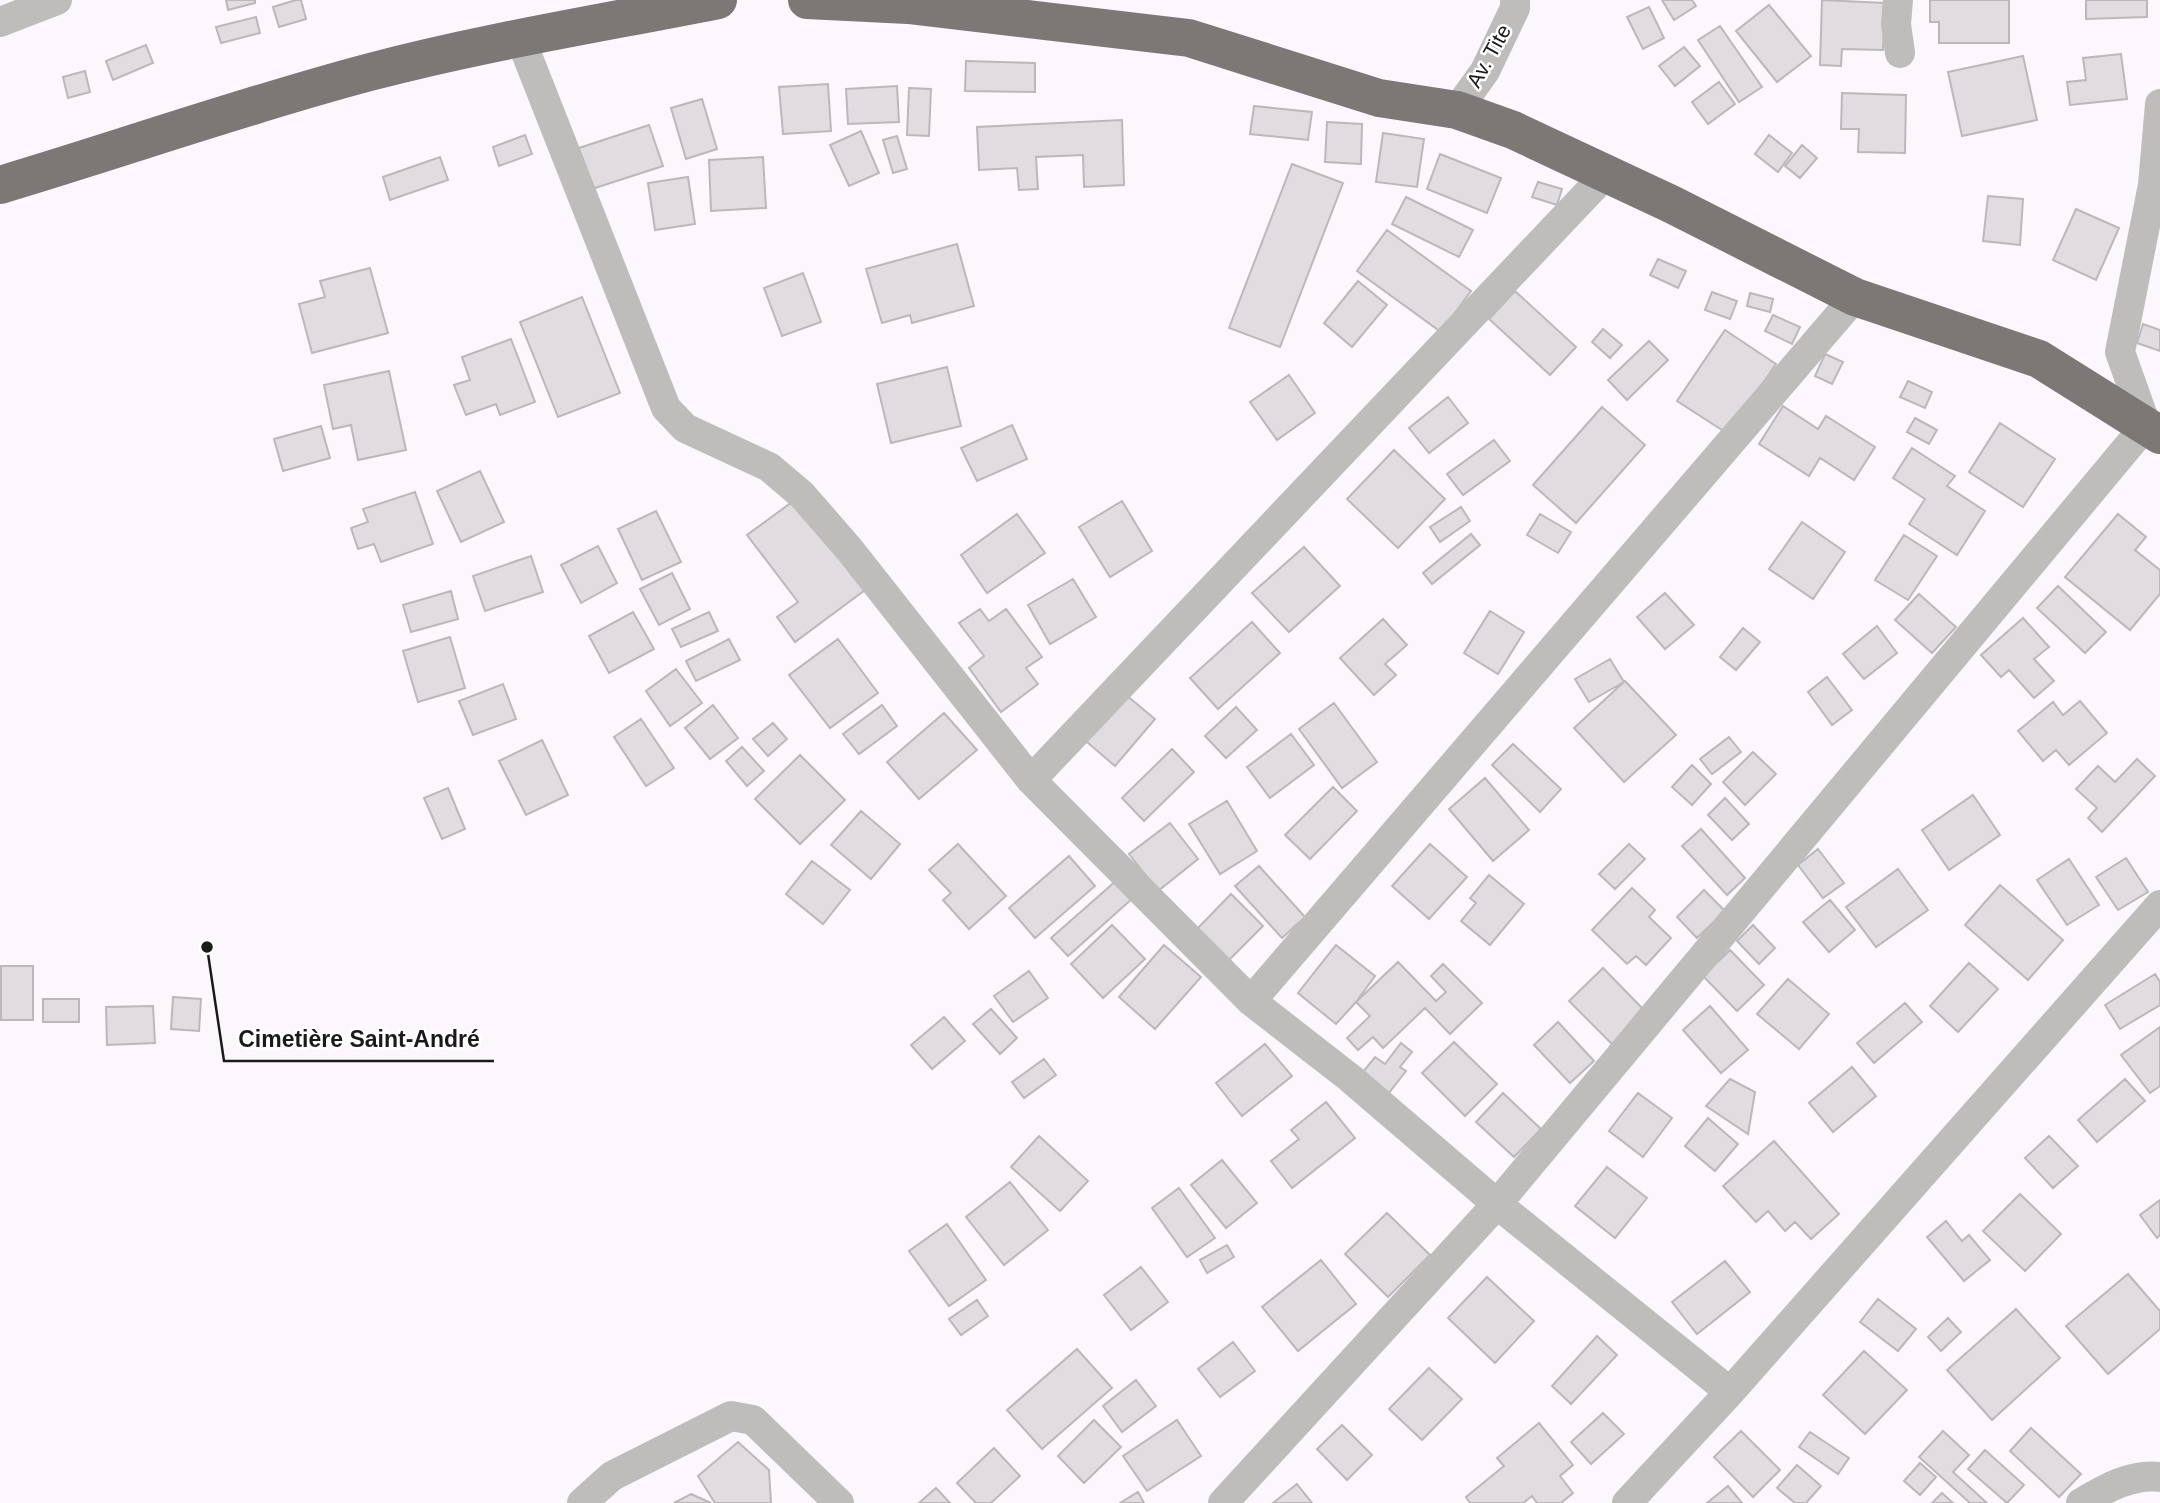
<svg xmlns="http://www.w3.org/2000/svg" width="2160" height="1503" font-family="Helvetica,sans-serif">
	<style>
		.building { fill: #e0dce0; stroke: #bbb7bb; stroke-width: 2 }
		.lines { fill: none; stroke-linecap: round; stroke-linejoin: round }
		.street { stroke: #bfbdbb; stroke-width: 30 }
		.highway { stroke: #7c7875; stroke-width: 38 }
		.labels { text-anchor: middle; stroke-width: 5; stroke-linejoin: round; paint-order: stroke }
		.street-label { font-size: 21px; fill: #1b1a1b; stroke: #fff }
		.leader { fill: none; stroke: #1b1a1b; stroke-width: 2.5 }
		.callout-dot { fill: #1b1a1b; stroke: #fff; stroke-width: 2.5 }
		.callout-label { font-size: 23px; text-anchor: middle; font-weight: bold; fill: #1b1a1b; stroke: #fff; stroke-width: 5; stroke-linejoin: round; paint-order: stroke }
	</style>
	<rect width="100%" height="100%" fill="#fcf7fc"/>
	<path class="building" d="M 226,0 L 255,0 L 255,3 L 228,10 Z
		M 296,0 L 301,0 L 306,19 L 279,27 L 273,7 Z
		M 1662,0 L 1692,0 L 1696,6 L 1674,20 Z
		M 1822,0 L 1885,3 L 1883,50 L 1842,49 L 1841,66 L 1820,65 Z
		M 1930,0 L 2009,0 L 2009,43 L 1939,43 L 1939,22 L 1930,22 Z
		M 2086,0 L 2147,0 L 2147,17 L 2086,19 Z
		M 1769,5 L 1811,56 L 1777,82 L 1736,31 Z
		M 1649,7 L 1664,38 L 1643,49 L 1627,17 Z
		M 256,17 L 260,33 L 221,43 L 216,27 Z
		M 1720,26 L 1762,87 L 1739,102 L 1698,40 Z
		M 146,45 L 153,63 L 113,80 L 106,61 Z
		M 1684,47 L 1700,66 L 1675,86 L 1659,66 Z
		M 2121,54 L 2127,99 L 2070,105 L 2067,82 L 2086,80 L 2083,58 Z
		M 2023,56 L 2037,120 L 1962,136 L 1948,72 Z
		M 966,61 L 1035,63 L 1035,92 L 965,91 Z
		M 85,71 L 90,92 L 68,98 L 63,77 Z
		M 1719,82 L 1735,104 L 1708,124 L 1692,102 Z
		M 828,84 L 831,131 L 783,134 L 779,87 Z
		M 897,86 L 899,122 L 848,124 L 846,89 Z
		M 909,88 L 931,89 L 929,136 L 907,135 Z
		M 1842,93 L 1906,95 L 1905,153 L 1858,152 L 1859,129 L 1841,129 Z
		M 702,99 L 717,149 L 686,159 L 671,108 Z
		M 1254,106 L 1312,112 L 1308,140 L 1250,134 Z
		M 1122,120 L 1124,185 L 1084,187 L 1083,155 L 1036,157 L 1038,189 L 1019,190 L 1017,168 L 979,170 L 977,127 Z
		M 1327,122 L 1362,124 L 1361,164 L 1325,162 Z
		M 649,125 L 663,166 L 592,189 L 579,148 Z
		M 861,131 L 879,173 L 849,186 L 830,145 Z
		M 1383,133 L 1424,139 L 1417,187 L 1376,182 Z
		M 525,135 L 532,154 L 499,166 L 493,147 Z
		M 1769,135 L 1792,153 L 1778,172 L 1755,154 Z
		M 897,136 L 907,169 L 893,173 L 883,140 Z
		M 1802,145 L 1817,158 L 1800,178 L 1785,166 Z
		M 1440,154 L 1501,178 L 1487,213 L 1427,189 Z
		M 440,157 L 448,180 L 390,200 L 383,177 Z
		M 763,157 L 766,208 L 711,211 L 709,160 Z
		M 1292,164 L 1343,183 L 1280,347 L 1229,328 Z
		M 688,177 L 695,224 L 655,230 L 648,183 Z
		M 1538,182 L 1562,189 L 1557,205 L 1532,197 Z
		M 1988,196 L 2023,199 L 2020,245 L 1983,241 Z
		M 1406,197 L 1473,230 L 1459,257 L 1392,224 Z
		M 2076,209 L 2119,228 L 2096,280 L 2053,260 Z
		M 1387,230 L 1471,291 L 1441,332 L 1357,271 Z
		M 957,244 L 974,306 L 912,323 L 910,315 L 882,323 L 866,269 Z
		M 1658,259 L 1686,271 L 1678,288 L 1650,275 Z
		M 370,268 L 388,333 L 312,353 L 299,304 L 325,297 L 320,281 Z
		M 803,273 L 821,322 L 782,336 L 764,288 Z
		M 1358,281 L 1387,305 L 1352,347 L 1324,323 Z
		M 1515,291 L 1576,347 L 1550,375 L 1489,319 Z
		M 1712,292 L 1737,301 L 1730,319 L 1705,310 Z
		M 1750,293 L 1773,299 L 1770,312 L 1747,306 Z
		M 582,297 L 620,393 L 558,417 L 520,322 Z
		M 1773,315 L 1800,327 L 1792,344 L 1765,331 Z
		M 2143,324 L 2160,330 L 2160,351 L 2137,343 Z
		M 1603,329 L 1622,345 L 1610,358 L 1592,342 Z
		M 1725,330 L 1776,364 L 1728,434 L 1677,401 Z
		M 511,339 L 535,402 L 500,415 L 496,404 L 466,415 L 454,385 L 470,380 L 462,357 Z
		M 1649,341 L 1668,360 L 1627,400 L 1608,380 Z
		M 1825,354 L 1843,362 L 1832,384 L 1815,376 Z
		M 947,367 L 961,426 L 891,443 L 877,384 Z
		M 389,371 L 406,450 L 358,460 L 351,425 L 333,429 L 324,385 Z
		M 1289,375 L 1315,413 L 1277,440 L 1250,402 Z
		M 1908,381 L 1932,392 L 1925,408 L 1900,397 Z
		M 1448,397 L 1468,423 L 1429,453 L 1409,428 Z
		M 1783,406 L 1818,429 L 1826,416 L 1875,447 L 1854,480 L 1820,458 L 1809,476 L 1759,444 Z
		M 1602,407 L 1645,445 L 1576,523 L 1533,485 Z
		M 1915,418 L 1937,430 L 1929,444 L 1907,432 Z
		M 2000,423 L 2055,459 L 2023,507 L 1969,472 Z
		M 1012,425 L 1027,459 L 977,481 L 961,448 Z
		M 321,426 L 330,458 L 283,471 L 274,439 Z
		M 1494,440 L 1510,461 L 1463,495 L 1447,474 Z
		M 1912,448 L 1955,476 L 1947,486 L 1985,511 L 1957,555 L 1909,524 L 1925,499 L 1893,478 Z
		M 1394,450 L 1445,499 L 1398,548 L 1347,499 Z
		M 480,471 L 504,522 L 461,542 L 437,491 Z
		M 415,492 L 433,544 L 381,562 L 374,544 L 358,549 L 351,528 L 368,522 L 363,509 Z
		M 796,499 L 865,590 L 795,642 L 777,617 L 798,602 L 747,535 Z
		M 1122,501 L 1152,551 L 1110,577 L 1079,527 Z
		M 1461,507 L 1470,521 L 1440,542 L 1430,527 Z
		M 656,511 L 681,562 L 642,580 L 618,529 Z
		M 1017,514 L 1045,553 L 987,593 L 961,555 Z
		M 1540,514 L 1571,532 L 1558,553 L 1527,535 Z
		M 2118,514 L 2146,537 L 2135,550 L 2160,570 L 2160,594 L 2130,630 L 2065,577 Z
		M 1802,522 L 1845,552 L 1813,599 L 1769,569 Z
		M 1471,534 L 1480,545 L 1432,584 L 1423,573 Z
		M 1904,535 L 1937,556 L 1908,600 L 1875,580 Z
		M 598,546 L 617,583 L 581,603 L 561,565 Z
		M 1304,547 L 1340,586 L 1289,632 L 1252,593 Z
		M 531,556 L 543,592 L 485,611 L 473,576 Z
		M 672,573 L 690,609 L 659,625 L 640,589 Z
		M 1073,579 L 1096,617 L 1050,644 L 1028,605 Z
		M 2058,586 L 2106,632 L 2085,653 L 2037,608 Z
		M 451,591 L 458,619 L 411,632 L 403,605 Z
		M 1665,593 L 1694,625 L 1665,649 L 1637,617 Z
		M 1919,594 L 1956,627 L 1932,653 L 1895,620 Z
		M 980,609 L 989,621 L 1006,609 L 1042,657 L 1026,668 L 1038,684 L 1001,712 L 969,668 L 984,656 L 959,623 Z
		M 1490,611 L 1524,632 L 1498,674 L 1464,653 Z
		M 633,612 L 654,649 L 609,673 L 589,636 Z
		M 709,612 L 718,631 L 681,647 L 672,629 Z
		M 2023,618 L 2049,647 L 2034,659 L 2054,681 L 2034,698 L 2009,670 L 2001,677 L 1981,655 Z
		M 1383,619 L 1407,645 L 1385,664 L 1396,675 L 1374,695 L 1340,658 Z
		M 1252,622 L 1280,653 L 1218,709 L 1190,678 Z
		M 1877,626 L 1897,653 L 1864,679 L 1843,654 Z
		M 1743,628 L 1760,642 L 1736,670 L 1720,657 Z
		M 450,637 L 465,688 L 418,702 L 403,651 Z
		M 729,639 L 740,660 L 696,681 L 686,661 Z
		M 838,639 L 878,693 L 830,728 L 789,675 Z
		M 1610,659 L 1624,682 L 1589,702 L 1575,679 Z
		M 676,669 L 702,703 L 670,726 L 646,691 Z
		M 1827,677 L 1852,710 L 1832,725 L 1808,692 Z
		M 1625,681 L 1676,735 L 1624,782 L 1574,728 Z
		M 503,684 L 516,719 L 473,735 L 459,701 Z
		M 1120,690 L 1155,719 L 1115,766 L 1081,737 Z
		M 2080,701 L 2107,733 L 2069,765 L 2056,750 L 2043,761 L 2018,731 L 2053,702 L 2063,715 Z
		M 1334,703 L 1377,762 L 1342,788 L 1299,729 Z
		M 713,705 L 738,738 L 710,759 L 685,728 Z
		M 882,705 L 897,726 L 859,754 L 843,734 Z
		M 1236,707 L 1257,730 L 1226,758 L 1205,736 Z
		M 944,713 L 977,750 L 919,799 L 887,762 Z
		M 641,719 L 674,768 L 646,786 L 614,737 Z
		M 773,723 L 787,739 L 768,756 L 753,739 Z
		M 1291,734 L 1314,765 L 1270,798 L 1247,767 Z
		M 1729,737 L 1741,752 L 1712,774 L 1700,759 Z
		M 542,740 L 568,795 L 526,815 L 499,761 Z
		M 1513,744 L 1561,789 L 1540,812 L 1492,765 Z
		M 742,747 L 764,771 L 747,786 L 726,761 Z
		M 1172,749 L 1194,772 L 1144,821 L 1122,798 Z
		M 1753,752 L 1776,774 L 1745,805 L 1723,782 Z
		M 800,755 L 845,800 L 800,844 L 755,799 Z
		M 2137,759 L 2155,776 L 2102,832 L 2088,818 L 2097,808 L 2076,789 L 2098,766 L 2115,782 Z
		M 1692,765 L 1711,784 L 1692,805 L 1672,787 Z
		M 1485,778 L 1529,830 L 1493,861 L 1449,809 Z
		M 1333,787 L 1357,811 L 1310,859 L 1285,835 Z
		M 448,788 L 465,829 L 442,839 L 424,798 Z
		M 1973,795 L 2000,835 L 1949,870 L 1922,830 Z
		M 1725,798 L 1749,824 L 1732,840 L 1708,815 Z
		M 1227,801 L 1257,851 L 1220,874 L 1189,824 Z
		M 861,811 L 900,844 L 871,879 L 831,845 Z
		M 1170,823 L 1198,859 L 1158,891 L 1129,854 Z
		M 1701,829 L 1745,878 L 1727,895 L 1682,846 Z
		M 958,844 L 1006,896 L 969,929 L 943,900 L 951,893 L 929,870 Z
		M 1430,844 L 1467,877 L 1429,919 L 1392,886 Z
		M 1629,844 L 1645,859 L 1615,889 L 1599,874 Z
		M 1818,849 L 1844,883 L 1823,898 L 1798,865 Z
		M 1069,856 L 1095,886 L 1035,938 L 1009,908 Z
		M 2126,858 L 2148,892 L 2118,910 L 2096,877 Z
		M 2069,859 L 2099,905 L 2067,925 L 2037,880 Z
		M 812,861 L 850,890 L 823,924 L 786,894 Z
		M 1259,866 L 1305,917 L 1282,938 L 1235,886 Z
		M 1898,869 L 1928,910 L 1876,947 L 1846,907 Z
		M 1489,875 L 1524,904 L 1490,945 L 1461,921 L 1476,903 L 1470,898 Z
		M 1117,880 L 1133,898 L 1068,956 L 1051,938 Z
		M 2000,885 L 2063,940 L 2028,980 L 1965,925 Z
		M 1632,888 L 1655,910 L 1649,917 L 1671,938 L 1646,965 L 1636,956 L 1627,964 L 1592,930 Z
		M 1704,890 L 1725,911 L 1697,938 L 1677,917 Z
		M 1231,894 L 1263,926 L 1229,960 L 1197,929 Z
		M 1830,900 L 1855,930 L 1829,952 L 1803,922 Z
		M 1112,925 L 1145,959 L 1103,998 L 1071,964 Z
		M 1753,925 L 1775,948 L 1759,964 L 1737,941 Z
		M 1164,945 L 1201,977 L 1155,1029 L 1119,997 Z
		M 1336,945 L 1375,976 L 1356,1002 L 1336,1024 L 1298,993 Z
		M 1730,950 L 1764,985 L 1737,1011 L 1703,976 Z
		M 1398,962 L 1436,1001 L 1446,992 L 1431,976 L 1443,964 L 1482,1003 L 1450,1034 L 1425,1008 L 1383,1048 L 1373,1037 L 1358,1050 L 1347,1038 L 1370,1016 L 1356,1002 Z
		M 1969,963 L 1998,989 L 1958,1032 L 1930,1006 Z
		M 1,966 L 33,966 L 33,1020 L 1,1020 Z
		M 1603,968 L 1646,1012 L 1613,1045 L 1569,1001 Z
		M 1029,971 L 1048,998 L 1013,1022 L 994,996 Z
		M 2155,974 L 2160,982 L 2160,1005 L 2120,1029 L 2105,1005 Z
		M 1788,979 L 1829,1014 L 1799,1049 L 1757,1014 Z
		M 173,997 L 201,999 L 199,1031 L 171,1029 Z
		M 43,999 L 79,999 L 79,1022 L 43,1022 Z
		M 1905,1003 L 1922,1022 L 1874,1063 L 1857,1043 Z
		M 153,1006 L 155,1043 L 107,1045 L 106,1007 Z
		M 1710,1006 L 1748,1050 L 1721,1073 L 1683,1030 Z
		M 991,1009 L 1017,1038 L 1000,1054 L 973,1024 Z
		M 944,1017 L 965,1041 L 932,1069 L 911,1045 Z
		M 1558,1022 L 1594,1061 L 1570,1083 L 1534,1045 Z
		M 2160,1027 L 2160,1086 L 2150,1093 L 2121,1055 Z
		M 1454,1042 L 1497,1084 L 1465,1116 L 1422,1073 Z
		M 1401,1043 L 1412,1052 L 1400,1067 L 1406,1071 L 1388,1094 L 1362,1073 L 1375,1057 L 1385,1064 Z
		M 1265,1044 L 1292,1076 L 1242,1116 L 1216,1083 Z
		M 1044,1059 L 1056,1075 L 1024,1098 L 1012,1082 Z
		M 1852,1067 L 1876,1096 L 1833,1132 L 1809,1103 Z
		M 1730,1079 L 1755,1092 L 1748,1134 L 1706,1106 Z
		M 2125,1079 L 2145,1101 L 2097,1142 L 2078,1120 Z
		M 1503,1093 L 1541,1129 L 1514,1157 L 1476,1122 Z
		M 1638,1093 L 1672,1118 L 1643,1157 L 1609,1131 Z
		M 1326,1102 L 1355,1138 L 1292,1188 L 1271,1161 L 1299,1139 L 1291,1130 Z
		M 1708,1118 L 1738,1144 L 1715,1171 L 1685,1146 Z
		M 1039,1136 L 1088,1181 L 1060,1211 L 1011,1167 Z
		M 2049,1136 L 2078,1166 L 2053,1188 L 2025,1158 Z
		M 1774,1141 L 1839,1214 L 1811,1239 L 1795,1222 L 1785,1231 L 1768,1211 L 1756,1222 L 1723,1186 Z
		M 1222,1160 L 1257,1203 L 1226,1228 L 1191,1185 Z
		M 1607,1167 L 1647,1198 L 1615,1238 L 1575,1206 Z
		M 1010,1182 L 1048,1230 L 1004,1265 L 966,1217 Z
		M 1179,1188 L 1215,1238 L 1187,1257 L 1152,1208 Z
		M 2020,1194 L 2061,1234 L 2025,1271 L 1983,1231 Z
		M 2160,1200 L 2160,1235 L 2157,1238 L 2140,1215 Z
		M 1387,1213 L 1430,1255 L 1388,1297 L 1345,1254 Z
		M 1946,1221 L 1962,1241 L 1969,1235 L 1990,1260 L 1964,1281 L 1927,1237 Z
		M 947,1224 L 986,1280 L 949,1306 L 909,1251 Z
		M 1227,1245 L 1234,1257 L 1207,1273 L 1200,1260 Z
		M 1321,1260 L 1356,1304 L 1298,1351 L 1262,1307 Z
		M 1725,1261 L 1750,1292 L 1697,1334 L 1672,1302 Z
		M 1141,1267 L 1168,1302 L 1131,1330 L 1104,1295 Z
		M 2128,1274 L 2160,1311 L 2160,1329 L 2108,1374 L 2066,1326 Z
		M 1487,1277 L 1534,1321 L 1495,1363 L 1448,1318 Z
		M 1878,1299 L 1916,1329 L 1898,1351 L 1860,1322 Z
		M 977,1300 L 988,1316 L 961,1335 L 949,1319 Z
		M 2016,1309 L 2060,1358 L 1992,1420 L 1947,1370 Z
		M 1948,1318 L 1961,1332 L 1941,1351 L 1928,1337 Z
		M 1597,1336 L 1617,1355 L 1571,1404 L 1552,1386 Z
		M 1233,1342 L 1255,1371 L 1220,1397 L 1198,1369 Z
		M 1077,1349 L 1112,1388 L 1042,1449 L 1007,1410 Z
		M 1864,1351 L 1907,1390 L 1865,1434 L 1823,1395 Z
		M 1429,1368 L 1462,1399 L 1422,1440 L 1389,1409 Z
		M 1136,1380 L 1156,1406 L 1122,1432 L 1103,1406 Z
		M 1603,1413 L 1624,1434 L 1591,1464 L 1571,1442 Z
		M 1094,1420 L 1121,1447 L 1084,1483 L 1058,1456 Z
		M 1177,1420 L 1201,1456 L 1147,1491 L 1123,1456 Z
		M 1539,1423 L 1573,1465 L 1560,1476 L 1573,1493 L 1561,1503 L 1537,1503 L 1532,1496 L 1523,1503 L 1470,1503 L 1466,1497 L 1504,1466 L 1497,1458 Z
		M 1342,1425 L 1372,1455 L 1347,1480 L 1317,1449 Z
		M 2031,1428 L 2081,1474 L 2059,1497 L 2010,1451 Z
		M 1741,1431 L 1780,1470 L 1753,1497 L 1714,1457 Z
		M 1943,1431 L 1969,1455 L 1953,1472 L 1987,1503 L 1970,1503 L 1919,1457 Z
		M 1810,1432 L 1849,1458 L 1838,1474 L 1799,1447 Z
		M 738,1442 L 769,1470 L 771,1503 L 715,1503 L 698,1476 Z
		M 994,1448 L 1020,1476 L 991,1503 L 976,1503 L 957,1483 Z
		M 1985,1450 L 2024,1485 L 2007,1503 L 1968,1469 Z
		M 1920,1463 L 1936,1477 L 1920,1495 L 1904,1481 Z
		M 1797,1465 L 1821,1486 L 1806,1503 L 1795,1503 L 1777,1488 Z
		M 1297,1484 L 1312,1503 L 1273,1503 Z
		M 1728,1486 L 1742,1503 L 1707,1503 Z
		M 936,1488 L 950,1503 L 919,1503 Z
		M 1138,1492 L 1144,1503 L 1120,1503 Z
		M 1942,1493 L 1953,1503 L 1932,1503 Z
		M 691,1494 L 711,1503 L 674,1503 Z"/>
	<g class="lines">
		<path class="street" d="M 1898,0 L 1896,24 L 1900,53
			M 0,22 L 57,0
			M 521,40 L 666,408 L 685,428 L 769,467 L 802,495 L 849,549 L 1031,780 L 1251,1001 L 1350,1078 L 1497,1204 L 1730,1392
			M 1457,110 L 1485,71 L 1515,8 L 1515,0
			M 1031,780 L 1606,174
			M 1251,1001 L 1855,297
			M 582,1503 L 612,1476 L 731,1416 L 753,1420 L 839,1503
			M 1223,1503 L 1497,1204 L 2146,425 L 2120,352 L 2153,185 L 2160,104
			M 1627,1503 L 1730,1392 L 2160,905
			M 2081,1503 C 2105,1489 2132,1473 2160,1477"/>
		<path class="highway" d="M 807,0 L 908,5 L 1189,38 L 1379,98 L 1457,110 L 1513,130 L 1671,204 L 1855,297 L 2039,359 L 2160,435
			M 0,185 C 124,148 245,105 370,72 C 484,42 602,23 718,0"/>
	</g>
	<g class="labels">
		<g class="street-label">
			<text transform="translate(1489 56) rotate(-61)" y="7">Av. Tite</text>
		</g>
	</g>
	<path class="leader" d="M207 947L224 1061H494"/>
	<circle class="callout-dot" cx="207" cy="947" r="7"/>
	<g class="callout-label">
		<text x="359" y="1047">Cimetière Saint-André</text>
	</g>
</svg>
